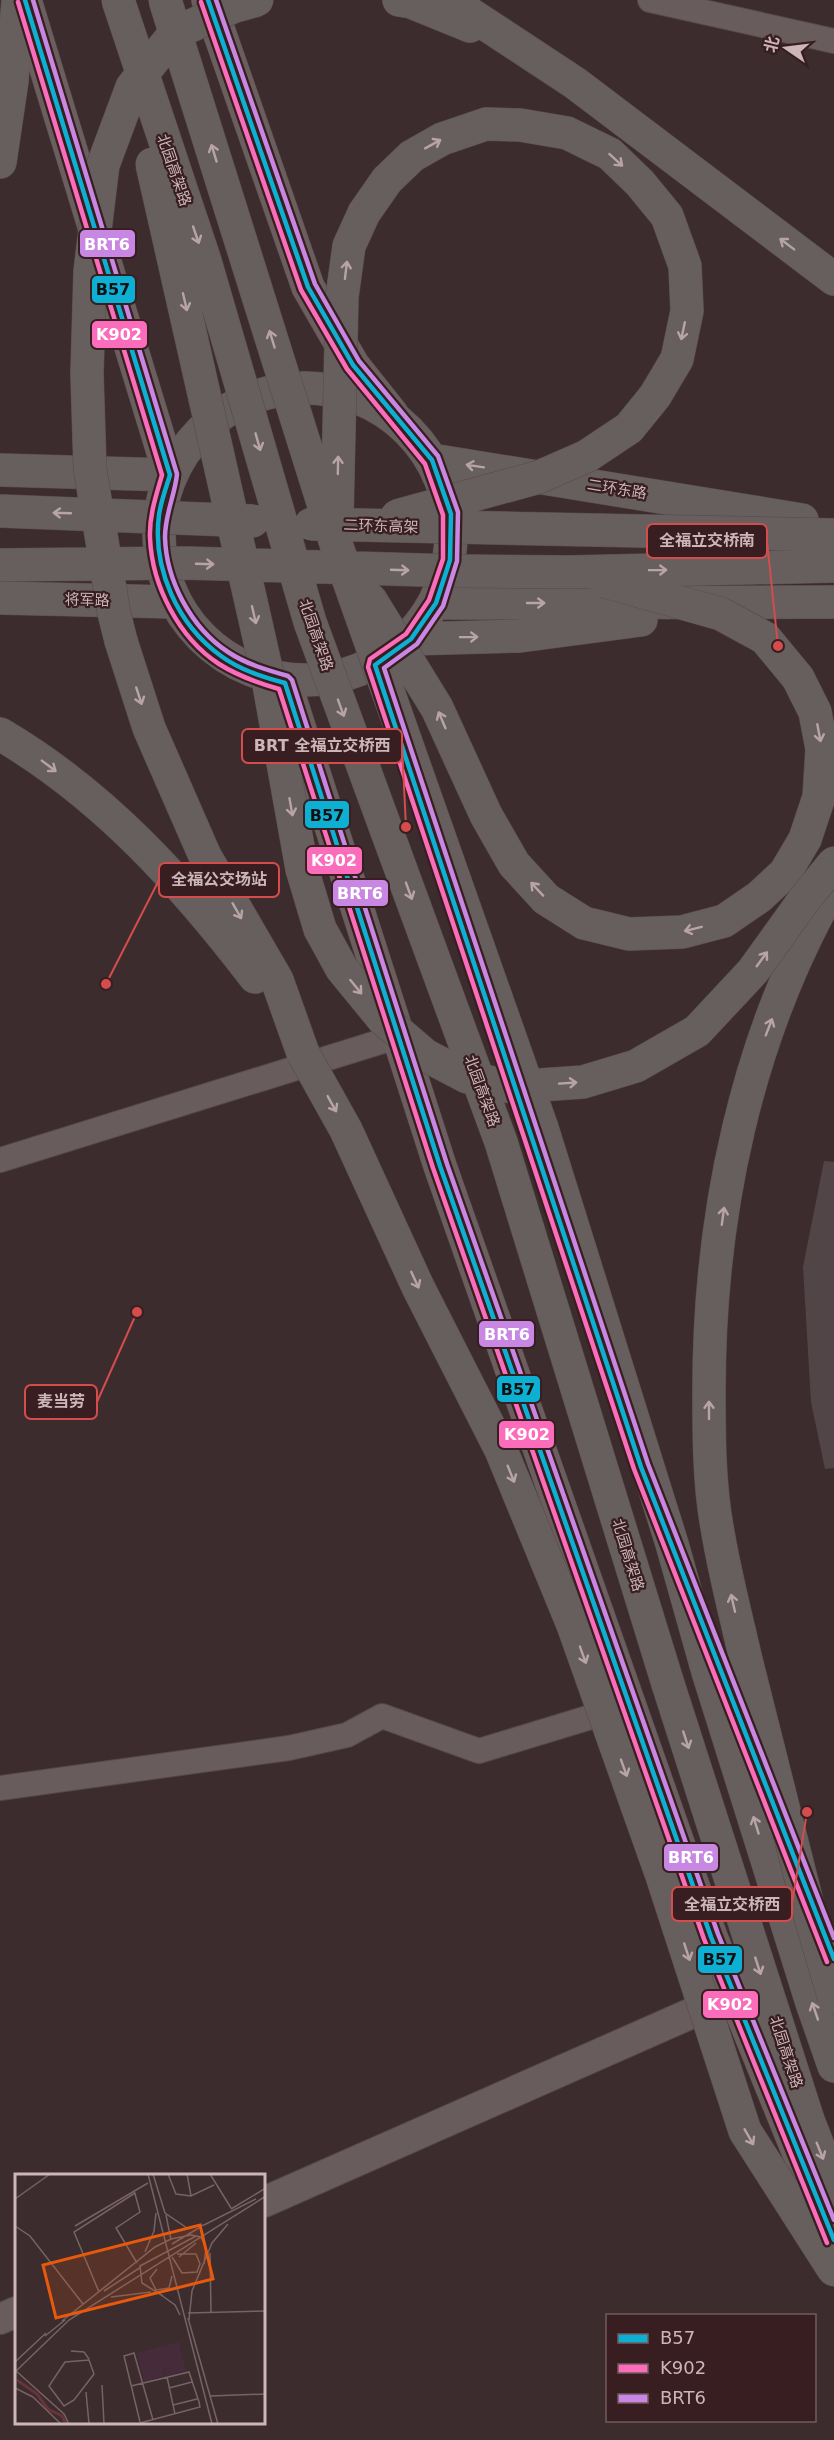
<svg xmlns="http://www.w3.org/2000/svg" width="834" height="2440" font-family="'DejaVu Sans','Noto Sans SC',sans-serif">
	<style>
		.building { fill: #524547 }
		.lines { fill: none; stroke-linecap: round; stroke-linejoin: round }
		.minor-casing { stroke: #54484a; stroke-width: 26 }
		.tertiary-casing { stroke: #54484a; stroke-width: 32 }
		.primary-casing { stroke: #594a4b; stroke-width: 34 }
		.trunk-casing { stroke: #57494a; stroke-width: 34 }
		.minor { stroke: #695c5d; stroke-width: 24 }
		.tertiary { stroke: #695c5d; stroke-width: 30 }
		.primary { stroke: #6b5e5f; stroke-width: 33 }
		.trunk { stroke: #675e5e; stroke-width: 33 }
		.trunk-bridge-casing { stroke: #57494a; stroke-width: 34; stroke-linecap: butt }
		.trunk-bridge { stroke: #675e5e; stroke-width: 33 }
		.bus-1-casing { stroke: #381e20; stroke-width: 9 }
		.bus-2-casing { stroke: #381e20; stroke-width: 9 }
		.bus-3-casing { stroke: #381e20; stroke-width: 9 }
		.bus-1 { stroke: #0dafd3; stroke-width: 4.5 }
		.bus-2 { stroke: #fb6dba; stroke-width: 4.5 }
		.bus-3 { stroke: #c787e3; stroke-width: 4.5 }
		.oneway { stroke: #b8a4a6 }
		.labels { text-anchor: middle; stroke-width: 4.5; stroke-linejoin: round; paint-order: stroke }
		.street-label { font-size: 15px; fill: #ccb6b8; stroke: #381e20 }
		.inset-river { fill: none; stroke: #653539; stroke-width: 3 }
		.inset-road { fill: none; stroke: #766365; stroke-width: 1.5 }
		.view { fill: #e8590c; fill-opacity: 0.15; stroke: #e8590c; stroke-width: 3 }
		.inset-edge { fill: none; stroke: #ccb6b8; stroke-width: 3 }
		.leader { fill: none; stroke: #d44c4c; stroke-width: 2 }
		.callout-dot { fill: #d44c4c; stroke: #381e20; stroke-width: 2 }
		.callout { fill: #381e20; stroke: #d44c4c; stroke-width: 2 }
		.callout-label { font-size: 16px; text-anchor: middle; font-weight: bold; fill: #ccb6b8 }
		.line-badge { stroke: #381e20; stroke-width: 2 }
		.badge-label { font-size: 16px; text-anchor: middle; font-weight: bold; fill: #fff }
		.pale-badge-label { font-size: 16px; text-anchor: middle; font-weight: bold; fill: #111 }
	</style>
	<rect width="100%" height="100%" fill="#3c2c2e"/>
	<path class="building" d="M 824,1161 L 834,1162 L 834,1468 L 825,1469 L 811,1402 L 803,1267 Z"/>
	<g class="lines">
		<g class="minor-casing">
			<path id="minor" d="M 650,0 L 834,41
				M 0,1160 L 399,1036
				M 0,1788 L 289,1748 L 347,1735 L 382,1716 L 479,1751 L 604,1713"/>
		</g>
		<g class="tertiary-casing">
			<path id="tertiary" d="M 264,2202 L 726,1998
				M 0,2319 L 16,2312"/>
		</g>
		<g class="primary-casing">
			<path id="primary" d="M 25,0 L 170,475
				M 208,0 L 308,287 L 353,365 L 392,414
				M 285,683 L 440,1166 L 711,1937 L 834,2240
				M 724,1678 L 767,1787"/>
		</g>
		<g class="trunk-casing">
			<path id="trunk" d="M 399,0 L 411,2 L 470,26
				M 449,0 L 575,83 L 834,279
				M 0,162 L 12,81 L 18,0
				M 387,180 L 412,156 L 442,139 L 486,124 L 520,125 L 567,133 L 610,154 L 640,183 L 667,216 L 685,266 L 687,311 L 677,359 L 655,396 L 629,428
				M159 534a146 146 0 1 1 292 0a146 146 0 1 1-292 0Z
				M 432,460 L 802,520
				M 0,470 L 170,475
				M 0,598 L 173,602
				M 436,603 L 834,602
				M 411,639 L 520,636 L 641,620
				M 121,641 L 149,728 L 205,856 L 277,980 L 303,1053
				M 0,734 C 104,795 183,883 255,977
				M 584,923 L 629,934 L 682,932 L 724,921 L 759,897 L 785,873 L 805,839 L 819,797 L 822,749 L 815,712 L 798,678
				M 746,1660 C 736,1616 724,1571 717,1527 C 709,1483 709,1435 709,1391 C 709,1215 746,1037 834,884
				M 708,1672 L 812,2003 L 834,2066
				M 668,1684 L 808,2120 L 834,2187"/>
		</g>
		<use href="#minor" class="minor"/>
		<use href="#tertiary" class="tertiary"/>
		<use href="#primary" class="primary"/>
		<use href="#trunk" class="trunk"/>
		<g class="trunk-bridge-casing">
			<path id="trunk-bridge" d="M 118,0 L 205,261 L 310,622 L 501,1142 L 668,1684
				M 165,0 L 336,544 L 542,1128 L 672,1544 L 708,1672
				M 152,164 L 266,668 L 302,869 L 320,929 L 342,969 L 383,1019 L 425,1055 L 467,1077 L 511,1087 L 583,1082 L 636,1066 L 697,1031 L 753,971 L 804,900 L 834,863
				M 0,511 L 253,521
				M 397,516 L 539,477 L 587,456 L 629,428
				M 337,518 L 342,297 L 349,246 L 364,213 L 387,180
				M 311,524 L 834,535
				M 0,565 L 185,563 L 456,571 L 570,572 L 834,566
				M 604,581 L 721,614 L 765,638 L 798,678
				M 370,599 L 437,708 L 486,815 L 514,864 L 546,899 L 584,923
				M 121,641 L 114,613 L 90,469 L 87,374 L 90,271 L 103,165 L 132,87 L 175,33 L 235,6 L 257,0
				M 303,1053 L 346,1130 L 418,1287 L 501,1450 L 573,1625 L 661,1873 L 745,2131 L 834,2270
				M 746,1660 L 812,1922 L 834,1997"/>
		</g>
		<use href="#trunk-bridge" class="trunk-bridge"/>
		<g class="bus-1-casing">
			<path id="bus-1" d="M 25,0 L 170,475 C 166,488 161,501 159,515 C 152,569 178,625 221,656 C 240,670 263,677 285,683 L 440,1166 L 711,1937 L 834,2240
				M 208,0 L 308,287 L 353,365 L 432,460 L 451,514 L 450,560 L 436,603 L 411,639 L 375,665 L 641,1467 L 834,1959"/>
		</g>
		<g class="bus-2-casing">
			<path id="bus-2" d="M 18,2 L 162,475 C 156,496 149,516 150,538 C 152,586 179,638 219,664 C 238,676 258,683 279,689 L 433,1168 L 704,1939 L 827,2243
				M 201,2 L 301,290 L 347,369 L 425,464 L 443,515 L 443,559 L 429,600 L 406,634 L 370,659 L 368,667 L 634,1469 L 827,1962"/>
		</g>
		<g class="bus-3-casing">
			<path id="bus-3" d="M 33,0 L 177,474 C 175,495 165,514 165,537 C 166,580 191,628 228,652 C 246,664 267,670 288,676 L 292,680 L 447,1164 L 718,1934 L 834,2220
				M 216,0 L 315,284 L 359,361 L 438,456 L 458,512 L 457,561 L 443,606 L 417,644 L 384,668 L 648,1464 L 834,1938"/>
		</g>
		<use href="#bus-1" class="bus-1"/>
		<use href="#bus-2" class="bus-2"/>
		<use href="#bus-3" class="bus-3"/>
	</g>
	<defs><path id="oneway-shaft" d="M-6 0H5M1.5-3L5.5 0L1.5 3" fill="none" stroke-width="1.6" stroke-linecap="round" stroke-linejoin="round" transform="scale(1.5)"/></defs>
	<g class="oneway">
		<use href="#oneway-shaft" transform="translate(433 144) rotate(-29)"/>
		<use href="#oneway-shaft" transform="translate(214 153) rotate(-107)"/>
		<use href="#oneway-shaft" transform="translate(616 160) rotate(42)"/>
		<use href="#oneway-shaft" transform="translate(196 235) rotate(71)"/>
		<use href="#oneway-shaft" transform="translate(787 244) rotate(-143)"/>
		<use href="#oneway-shaft" transform="translate(346 270) rotate(-83)"/>
		<use href="#oneway-shaft" transform="translate(185 302) rotate(77)"/>
		<use href="#oneway-shaft" transform="translate(683 331) rotate(102)"/>
		<use href="#oneway-shaft" transform="translate(272 339) rotate(-107)"/>
		<use href="#oneway-shaft" transform="translate(258 442) rotate(74)"/>
		<use href="#oneway-shaft" transform="translate(338 465) rotate(-89)"/>
		<use href="#oneway-shaft" transform="translate(475 466) rotate(-171)"/>
		<use href="#oneway-shaft" transform="translate(62 513) rotate(-178)"/>
		<use href="#oneway-shaft" transform="translate(205 564) rotate(2)"/>
		<use href="#oneway-shaft" transform="translate(400 570) rotate(2)"/>
		<use href="#oneway-shaft" transform="translate(658 570) rotate(-1)"/>
		<use href="#oneway-shaft" transform="translate(536 603)"/>
		<use href="#oneway-shaft" transform="translate(254 615) rotate(77)"/>
		<use href="#oneway-shaft" transform="translate(469 637) rotate(-1)"/>
		<use href="#oneway-shaft" transform="translate(139 696) rotate(72)"/>
		<use href="#oneway-shaft" transform="translate(341 708) rotate(70)"/>
		<use href="#oneway-shaft" transform="translate(442 720) rotate(-113)"/>
		<use href="#oneway-shaft" transform="translate(819 733) rotate(79)"/>
		<use href="#oneway-shaft" transform="translate(49 766) rotate(37)"/>
		<use href="#oneway-shaft" transform="translate(291 807) rotate(80)"/>
		<use href="#oneway-shaft" transform="translate(537 889) rotate(-133)"/>
		<use href="#oneway-shaft" transform="translate(409 891) rotate(70)"/>
		<use href="#oneway-shaft" transform="translate(237 911) rotate(60)"/>
		<use href="#oneway-shaft" transform="translate(693 929) rotate(166)"/>
		<use href="#oneway-shaft" transform="translate(762 959) rotate(-54)"/>
		<use href="#oneway-shaft" transform="translate(356 987) rotate(51)"/>
		<use href="#oneway-shaft" transform="translate(769 1027) rotate(-69)"/>
		<use href="#oneway-shaft" transform="translate(568 1083) rotate(-4)"/>
		<use href="#oneway-shaft" transform="translate(332 1104) rotate(61)"/>
		<use href="#oneway-shaft" transform="translate(723 1216) rotate(-82)"/>
		<use href="#oneway-shaft" transform="translate(415 1280) rotate(65)"/>
		<use href="#oneway-shaft" transform="translate(709 1410) rotate(-90)"/>
		<use href="#oneway-shaft" transform="translate(511 1474) rotate(68)"/>
		<use href="#oneway-shaft" transform="translate(733 1603) rotate(-103)"/>
		<use href="#oneway-shaft" transform="translate(583 1655) rotate(70)"/>
		<use href="#oneway-shaft" transform="translate(686 1740) rotate(72)"/>
		<use href="#oneway-shaft" transform="translate(624 1768) rotate(70)"/>
		<use href="#oneway-shaft" transform="translate(756 1825) rotate(-107)"/>
		<use href="#oneway-shaft" transform="translate(687 1952) rotate(72)"/>
		<use href="#oneway-shaft" transform="translate(758 1966) rotate(72)"/>
		<use href="#oneway-shaft" transform="translate(815 2011) rotate(-109)"/>
		<use href="#oneway-shaft" transform="translate(749 2137) rotate(60)"/>
		<use href="#oneway-shaft" transform="translate(820 2151) rotate(68)"/>
	</g>
	<g class="labels">
		<g class="street-label">
			<text transform="translate(174 170) rotate(71)" y="5">北园高架路</text>
			<text transform="translate(617 489) rotate(9)" y="5">二环东路</text>
			<text transform="translate(381 526) rotate(2)" y="5">二环东高架</text>
			<text transform="translate(87 600) rotate(1)" y="5">将军路</text>
			<text transform="translate(316 635) rotate(71)" y="5">北园高架路</text>
			<text transform="translate(482 1091) rotate(70)" y="5">北园高架路</text>
			<text transform="translate(628 1555) rotate(73)" y="5">北园高架路</text>
			<text transform="translate(786 2052) rotate(72)" y="5">北园高架路</text>
		</g>
	</g>
	<g transform="translate(15 2174)">
		<rect width="250" height="250" fill="#3c2c2e"/>
		<path d="M 164,168 L 171,197 L 151,202 L 149,196 L 163,192 L 148,196 L 149,202 L 129,207 L 122,179 Z" fill="#462b3b"/>
		<path class="inset-river" d="M 2,206 L 22,220 L 33,235 L 47,242 L 51,250"/>
		<path class="inset-road" d="M 133,0 L 197,250M 138,0 L 150,39 L 172,54 L 189,51 L 241,25M 153,0 L 161,20 L 176,22M 172,0 L 176,22 L 199,11M 195,0 L 216,34M 119,16 L 125,38 L 101,54 L 122,89M 0,25 L 35,0M 216,35 L 251,14M 151,41 L 156,66M 0,52 L 15,62 L 68,130M 60,52 L 133,9M 157,70 L 187,52M 130,78 L 139,57 L 141,39M 195,79 L 196,138M 157,83 L 167,99 L 182,98 L 185,90 L 181,80 L 162,80M 164,83 L 181,69M 142,95 L 135,104 L 141,116 L 154,114 L 157,102M 89,117 L 126,93M 84,118 L 59,58 L 120,19M 146,121 L 160,131 L 165,141M 148,122 L 127,109 L 125,92 L 181,62M 96,123 L 136,118M 173,139 L 251,137M 173,144 L 203,250M 174,146 L 177,117 L 197,69 L 213,50M 47,147 L 140,73 L 156,65 L 176,61 L 186,63 L 191,74 L 189,90M 30,162 L 50,146M 56,177 L 69,178 L 74,185M 74,186 L 79,200 L 59,226 L 49,232 L 34,212 L 50,188 ZM 0,188 L 31,159M 0,196 L 49,240 L 54,250M 0,198 L 54,146 L 251,22M 152,203 L 160,240M 87,211 L 89,250M 116,212 L 174,198 L 184,228 L 185,233 L 125,249M 0,214 L 18,223M 154,214 L 177,208M 71,218 L 74,250M 195,222 L 251,220M 18,223 L 46,250M 158,231 L 182,225M 125,248 L 109,182 L 119,179 L 138,246"/>
		<path class="view" d="M 185,51 L 198,105 L 41,144 L 28,91 Z"/>
		<rect width="250" height="250" class="inset-edge"/>
	</g>
	<path class="leader" d="M778 646L767 541M406 827L402 746M106 984L159 880M137 1312L97 1402M807 1812L792 1904"/>
	<g class="callout-dot">
		<circle cx="778" cy="646" r="6"/>
		<circle cx="406" cy="827" r="6"/>
		<circle cx="106" cy="984" r="6"/>
		<circle cx="137" cy="1312" r="6"/>
		<circle cx="807" cy="1812" r="6"/>
	</g>
	<g class="callout">
		<rect x="647" y="524" width="120" height="34" rx="6"/>
		<rect x="242" y="729" width="160" height="34" rx="6"/>
		<rect x="159" y="863" width="120" height="34" rx="6"/>
		<rect x="25" y="1385" width="72" height="34" rx="6"/>
		<rect x="672" y="1887" width="120" height="34" rx="6"/>
	</g>
	<g class="callout-label">
		<text x="707" y="546">全福立交桥南</text>
		<text x="322" y="751">BRT 全福立交桥西</text>
		<text x="219" y="885">全福公交场站</text>
		<text x="61" y="1407">麦当劳</text>
		<text x="732" y="1910">全福立交桥西</text>
	</g>
	<g class="line-badge">
		<rect x="79" y="229" width="57" height="29" rx="6" fill="#c787e3"/>
		<rect x="91" y="275" width="45" height="29" rx="6" fill="#0dafd3"/>
		<rect x="91" y="320" width="57" height="29" rx="6" fill="#fb6dba"/>
		<rect x="304" y="800" width="46" height="29" rx="6" fill="#0dafd3"/>
		<rect x="306" y="846" width="57" height="29" rx="6" fill="#fb6dba"/>
		<rect x="332" y="879" width="57" height="28" rx="6" fill="#c787e3"/>
		<rect x="478" y="1320" width="57" height="28" rx="6" fill="#c787e3"/>
		<rect x="496" y="1375" width="45" height="28" rx="6" fill="#0dafd3"/>
		<rect x="498" y="1420" width="57" height="29" rx="6" fill="#fb6dba"/>
		<rect x="663" y="1843" width="56" height="29" rx="6" fill="#c787e3"/>
		<rect x="697" y="1945" width="46" height="29" rx="6" fill="#0dafd3"/>
		<rect x="702" y="1990" width="57" height="29" rx="6" fill="#fb6dba"/>
	</g>
	<g class="badge-label">
		<text x="107" y="250">BRT6</text>
		<text x="119" y="340">K902</text>
		<text x="334" y="866">K902</text>
		<text x="360" y="899">BRT6</text>
		<text x="507" y="1340">BRT6</text>
		<text x="527" y="1440">K902</text>
		<text x="691" y="1863">BRT6</text>
		<text x="730" y="2010">K902</text>
	</g>
	<g class="pale-badge-label">
		<text x="113" y="295">B57</text>
		<text x="327" y="821">B57</text>
		<text x="518" y="1395">B57</text>
		<text x="720" y="1965">B57</text>
	</g>
	<rect x="606" y="2314" width="210" height="108" fill="#381e20" stroke="#735b5d" stroke-width="1.5"/>
	<rect x="618" y="2334" width="30" height="9" fill="#0dafd3" stroke="#735b5d" stroke-width="1.5"/>
	<text x="660" y="2344" font-size="18" fill="#ccb6b8">B57</text>
	<rect x="618" y="2364" width="30" height="9" fill="#fb6dba" stroke="#735b5d" stroke-width="1.5"/>
	<text x="660" y="2374" font-size="18" fill="#ccb6b8">K902</text>
	<rect x="618" y="2394" width="30" height="9" fill="#c787e3" stroke="#735b5d" stroke-width="1.5"/>
	<text x="660" y="2404" font-size="18" fill="#ccb6b8">BRT6</text>
	<g transform="translate(786 48) rotate(284)" stroke="#381e20" stroke-width="4.5" paint-order="stroke">
	<path d="M0-4.5L10 22L0 15L-10 22Z" fill="#ccb6b8"/>
	<text y="-9" font-size="16" font-weight="bold" text-anchor="middle" fill="#ccb6b8">北</text>
	</g>
</svg>
